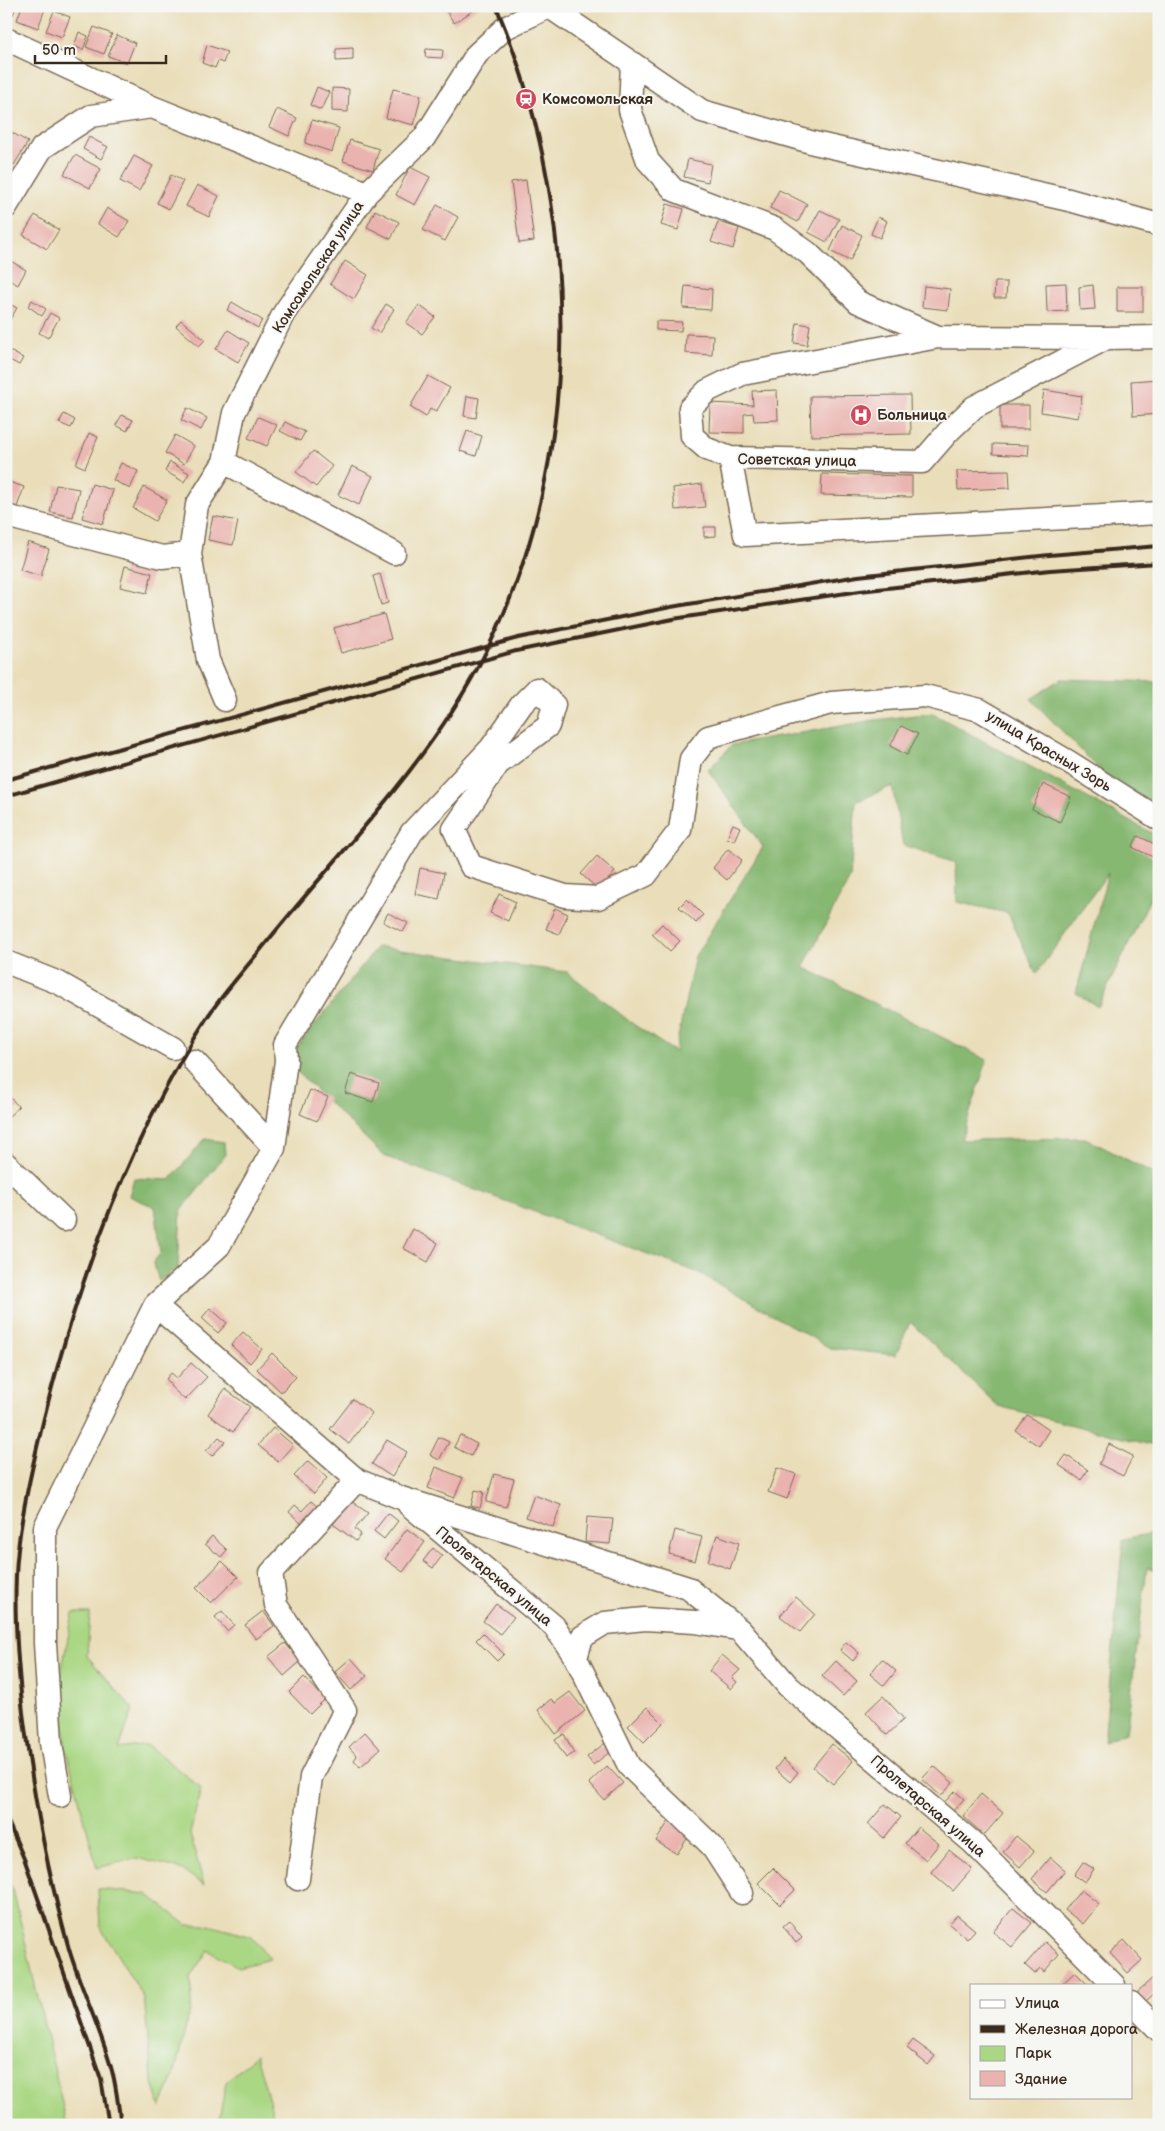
<svg xmlns="http://www.w3.org/2000/svg" width="1165" height="2131" font-family="'Balsamiq Sans',sans-serif">
	<style>
		.green { fill: #aad784; stroke: #728051 }
		.forest { fill: #87b872; stroke: #617148 }
		.building { fill: #eab3af }
		.lines { fill: none; stroke-linecap: round; stroke-linejoin: round }
		.minor-casing { stroke: #786955; stroke-width: 25 }
		.minor { stroke: #fff; stroke-width: 22 }
		.rail { stroke: #3b2a1e; stroke-width: 4 }
		.labels { text-anchor: middle; stroke-width: 4; stroke-linejoin: round; paint-order: stroke }
		.poi-label { font-size: 15px; font-weight: bold; fill: #3b2a1e; stroke: #f6f6f2; text-anchor: start }
		.street-label { font-size: 15px; fill: #3b2a1e; stroke: #f6f6f2 }
	</style>
	<rect width="100%" height="100%" fill="#f6f6f2"/>
	<filter id="ink" filterUnits="userSpaceOnUse"><feTurbulence type="fractalNoise" baseFrequency=".02" numOctaves="2"/><feDisplacementMap in="SourceGraphic" scale="10" xChannelSelector="R" yChannelSelector="G"/><feConvolveMatrix kernelMatrix="1 2 1 2 8 2 1 2 1" color-interpolation-filters="sRGB"/></filter>
	<filter id="wash" filterUnits="userSpaceOnUse"><feTurbulence type="fractalNoise" baseFrequency=".0096" numOctaves="4" result="noise"/><feDisplacementMap in="SourceGraphic" scale="20" xChannelSelector="R" yChannelSelector="G"/><feGaussianBlur stdDeviation="1.12" result="paint"/><feColorMatrix in="noise" values="0 0 0 0 0 0 0 0 0 0 0 0 0 0 0 0 0 1.4 0 .05"/><feComposite in="paint" operator="in"/></filter>
	<g filter="url(#wash)">
		<rect width="100%" height="100%" fill="#eadeba"/>
		<path class="green" d="M 73,1613 L 90,1613 L 87,1656 L 133,1709 L 119,1749 L 148,1745 L 201,1788 L 190,1834 L 204,1885 L 181,1869 L 137,1858 L 97,1868 L 65,1745 L 61,1673 Z
			M 6,1878 L 13,1889 L 67,2125 L 6,2125 Z
			M 98,1889 L 147,1894 L 187,1925 L 209,1925 L 252,1937 L 270,1959 L 238,1967 L 208,1950 L 190,1977 L 192,2002 L 173,2079 L 160,2107 L 152,2079 L 144,1998 L 100,1927 Z
			M 256,2055 L 276,2125 L 218,2125 L 226,2082 Z"/>
		<path class="forest" d="M 1061,679 L 1159,682 L 1159,809 L 1104,774 L 1031,699 Z
			M 932,713 L 1159,837 L 1159,880 L 1098,1007 L 1076,993 L 1108,873 L 1036,974 L 1008,913 L 957,902 L 956,862 L 903,845 L 892,786 L 856,802 L 850,878 L 803,967 L 987,1060 L 961,1140 L 1085,1138 L 1159,1176 L 1159,1255 L 1156,1259 L 1159,1261 L 1159,1447 L 998,1406 L 910,1322 L 896,1355 L 830,1348 L 699,1273 L 384,1156 L 286,1061 L 377,947 L 567,972 L 633,1024 L 675,1052 L 695,956 L 763,847 L 708,770 L 732,745 L 875,720 Z
			M 205,1139 L 224,1142 L 225,1155 L 181,1211 L 178,1268 L 159,1281 L 153,1262 L 161,1253 L 155,1207 L 129,1196 L 134,1178 L 170,1180 Z
			M 1159,1532 L 1159,1572 L 1147,1567 L 1126,1733 L 1104,1742 L 1123,1539 Z"/>
		<g id="blocks">
			<path class="building" d="M 6,6 L 16,6 L 13,15 L 6,12 Z
				M 22,6 L 46,6 L 38,28 L 17,20 Z
				M 450,6 L 480,6 L 454,23 L 445,9 Z
				M 54,11 L 70,17 L 62,37 L 46,31 Z
				M 94,27 L 112,34 L 104,54 L 86,47 Z
				M 79,32 L 88,36 L 83,50 L 74,46 Z
				M 117,35 L 135,43 L 127,63 L 108,56 Z
				M 207,45 L 227,52 L 223,63 L 218,61 L 215,68 L 202,63 Z
				M 353,48 L 353,60 L 336,61 L 336,49 Z
				M 426,49 L 443,50 L 442,58 L 425,57 Z
				M 317,87 L 329,92 L 321,110 L 310,105 Z
				M 332,88 L 349,89 L 348,112 L 332,111 Z
				M 393,89 L 421,95 L 414,125 L 386,118 Z
				M 277,109 L 297,118 L 289,136 L 269,127 Z
				M 312,120 L 339,128 L 332,152 L 305,143 Z
				M 6,129 L 28,142 L 14,165 L 6,161 Z
				M 89,137 L 108,147 L 101,159 L 83,149 Z
				M 350,140 L 379,149 L 373,170 L 343,161 Z
				M 75,155 L 101,169 L 90,188 L 64,174 Z
				M 134,156 L 153,166 L 139,191 L 120,181 Z
				M 688,159 L 711,164 L 708,182 L 684,177 Z
				M 410,167 L 430,177 L 415,205 L 396,195 Z
				M 171,175 L 183,181 L 169,209 L 157,203 Z
				M 526,180 L 534,241 L 519,243 L 511,182 Z
				M 197,185 L 219,196 L 209,217 L 186,206 Z
				M 779,190 L 807,204 L 798,222 L 770,208 Z
				M 667,204 L 684,209 L 678,230 L 661,225 Z
				M 437,205 L 458,217 L 445,241 L 423,230 Z
				M 107,208 L 129,221 L 119,237 L 98,224 Z
				M 375,210 L 399,222 L 391,239 L 367,227 Z
				M 820,210 L 839,219 L 827,242 L 808,232 Z
				M 35,215 L 59,230 L 47,249 L 23,235 Z
				M 878,217 L 887,221 L 880,238 L 871,234 Z
				M 718,222 L 739,228 L 733,249 L 711,242 Z
				M 842,225 L 862,235 L 850,261 L 830,251 Z
				M 9,260 L 26,270 L 18,285 L 6,278 L 6,265 Z
				M 345,261 L 368,275 L 354,299 L 330,284 Z
				M 995,282 L 1007,282 L 1006,298 L 994,298 Z
				M 1066,283 L 1067,311 L 1047,312 L 1046,284 Z
				M 1093,285 L 1095,309 L 1080,310 L 1079,287 Z
				M 685,286 L 712,289 L 711,310 L 683,308 Z
				M 924,286 L 950,289 L 948,310 L 922,307 Z
				M 1117,287 L 1143,287 L 1143,312 L 1117,312 Z
				M 32,300 L 46,309 L 42,316 L 28,306 Z
				M 6,302 L 17,308 L 6,326 Z
				M 232,302 L 262,320 L 258,328 L 227,310 Z
				M 386,304 L 394,309 L 379,333 L 371,328 Z
				M 419,305 L 435,317 L 422,334 L 406,323 Z
				M 50,313 L 59,318 L 48,338 L 39,333 Z
				M 181,320 L 205,340 L 199,346 L 176,326 Z
				M 656,321 L 682,322 L 681,331 L 656,330 Z
				M 797,323 L 810,325 L 807,345 L 794,343 Z
				M 228,330 L 249,343 L 238,362 L 216,349 Z
				M 686,334 L 713,335 L 712,355 L 685,353 Z
				M 6,349 L 23,358 L 19,365 L 6,358 Z
				M 428,376 L 450,388 L 436,412 L 430,409 L 426,417 L 410,407 Z
				M 1159,379 L 1159,414 L 1133,416 L 1131,381 Z
				M 777,390 L 778,420 L 754,421 L 753,413 L 744,414 L 744,433 L 709,432 L 710,403 L 753,405 L 752,391 Z
				M 1044,390 L 1082,396 L 1078,418 L 1041,412 Z
				M 910,395 L 911,434 L 811,436 L 810,396 Z
				M 467,396 L 479,398 L 476,418 L 464,416 Z
				M 1000,405 L 1029,405 L 1029,429 L 1000,429 Z
				M 187,408 L 207,418 L 201,430 L 181,420 Z
				M 64,414 L 75,420 L 71,428 L 59,423 Z
				M 122,415 L 133,420 L 127,431 L 116,425 Z
				M 258,417 L 277,425 L 267,446 L 248,438 Z
				M 285,422 L 305,432 L 300,441 L 280,431 Z
				M 467,431 L 482,436 L 476,456 L 460,451 Z
				M 89,433 L 98,437 L 85,468 L 76,464 Z
				M 175,435 L 194,446 L 184,464 L 165,453 Z
				M 993,444 L 1029,445 L 1028,456 L 993,454 Z
				M 313,451 L 332,466 L 316,487 L 296,472 Z
				M 170,462 L 189,473 L 184,482 L 165,471 Z
				M 121,463 L 138,471 L 130,489 L 113,480 Z
				M 352,466 L 373,476 L 359,505 L 338,495 Z
				M 1009,470 L 1010,488 L 958,490 L 957,471 Z
				M 822,474 L 912,476 L 912,497 L 821,495 Z
				M 6,481 L 24,487 L 17,507 L 6,503 Z
				M 92,484 L 113,490 L 103,524 L 82,518 Z
				M 702,484 L 705,507 L 675,510 L 673,488 Z
				M 56,485 L 79,489 L 73,517 L 50,512 Z
				M 144,487 L 167,500 L 155,521 L 133,508 Z
				M 213,516 L 238,521 L 233,545 L 208,540 Z
				M 704,527 L 716,527 L 716,536 L 704,537 Z
				M 28,542 L 49,549 L 41,576 L 20,570 Z
				M 125,566 L 152,573 L 147,593 L 120,587 Z
				M 380,574 L 388,603 L 381,605 L 373,576 Z
				M 384,614 L 391,639 L 341,653 L 334,628 Z
				M 901,726 L 918,734 L 907,755 L 890,746 Z
				M 1043,784 L 1071,797 L 1060,822 L 1032,809 Z
				M 733,824 L 740,827 L 734,841 L 727,838 Z
				M 1138,836 L 1159,846 L 1155,858 L 1132,847 Z
				M 728,849 L 742,860 L 727,880 L 713,868 Z
				M 597,856 L 615,872 L 599,890 L 581,874 Z
				M 420,868 L 444,873 L 439,899 L 415,894 Z
				M 499,894 L 516,902 L 508,921 L 490,913 Z
				M 687,899 L 703,915 L 696,923 L 679,907 Z
				M 555,908 L 568,914 L 559,934 L 546,929 Z
				M 388,913 L 408,923 L 403,932 L 383,922 Z
				M 662,924 L 680,941 L 670,951 L 652,934 Z
				M 351,1074 L 379,1083 L 373,1102 L 345,1093 Z
				M 310,1090 L 328,1097 L 317,1121 L 300,1114 Z
				M 9,1096 L 19,1107 L 8,1117 L 6,1099 Z
				M 413,1229 L 438,1243 L 428,1262 L 403,1248 Z
				M 210,1308 L 227,1323 L 218,1333 L 202,1318 Z
				M 243,1332 L 262,1349 L 250,1363 L 231,1345 Z
				M 272,1353 L 296,1377 L 281,1392 L 257,1369 Z
				M 191,1363 L 207,1377 L 185,1400 L 170,1386 L 171,1384 L 166,1379 L 171,1373 L 177,1378 Z
				M 225,1389 L 250,1407 L 233,1432 L 208,1414 Z
				M 353,1399 L 372,1413 L 349,1444 L 330,1429 Z
				M 1027,1415 L 1049,1430 L 1039,1446 L 1016,1431 Z
				M 273,1428 L 293,1445 L 278,1462 L 258,1445 Z
				M 460,1435 L 477,1444 L 471,1456 L 454,1447 Z
				M 219,1437 L 225,1442 L 212,1456 L 206,1451 Z
				M 439,1437 L 449,1442 L 439,1460 L 430,1455 Z
				M 387,1440 L 407,1452 L 392,1477 L 372,1464 Z
				M 1109,1444 L 1133,1456 L 1123,1476 L 1099,1464 Z
				M 1066,1455 L 1088,1470 L 1081,1480 L 1059,1465 Z
				M 308,1461 L 327,1478 L 314,1494 L 294,1476 Z
				M 436,1467 L 463,1478 L 454,1498 L 428,1488 Z
				M 777,1468 L 796,1474 L 787,1499 L 768,1492 Z
				M 494,1474 L 514,1479 L 506,1507 L 486,1502 Z
				M 475,1490 L 484,1492 L 480,1508 L 471,1506 Z
				M 534,1495 L 561,1505 L 553,1527 L 526,1517 Z
				M 311,1501 L 319,1508 L 303,1525 L 289,1512 L 295,1505 L 302,1511 Z
				M 351,1501 L 368,1513 L 355,1529 L 361,1534 L 356,1541 L 333,1524 Z
				M 388,1513 L 398,1521 L 384,1539 L 374,1531 Z
				M 587,1517 L 613,1519 L 610,1544 L 585,1542 Z
				M 407,1529 L 425,1542 L 403,1572 L 385,1559 Z
				M 675,1530 L 702,1537 L 695,1561 L 669,1554 Z
				M 717,1535 L 739,1543 L 730,1569 L 708,1561 Z
				M 212,1536 L 227,1550 L 221,1557 L 205,1544 Z
				M 433,1548 L 442,1556 L 433,1568 L 423,1561 Z
				M 222,1561 L 238,1577 L 211,1603 L 196,1588 Z
				M 796,1597 L 815,1614 L 800,1632 L 780,1616 Z
				M 496,1604 L 514,1617 L 500,1634 L 483,1621 Z
				M 222,1611 L 234,1625 L 227,1631 L 215,1617 Z
				M 263,1611 L 274,1626 L 256,1639 L 245,1625 Z
				M 483,1633 L 504,1654 L 497,1661 L 476,1640 Z
				M 846,1642 L 859,1653 L 853,1661 L 840,1650 Z
				M 285,1643 L 301,1661 L 284,1676 L 268,1657 Z
				M 722,1655 L 740,1670 L 732,1678 L 737,1682 L 731,1689 L 709,1671 Z
				M 351,1658 L 367,1676 L 351,1690 L 335,1672 Z
				M 882,1659 L 896,1671 L 884,1686 L 870,1674 Z
				M 836,1661 L 857,1681 L 843,1696 L 822,1676 Z
				M 304,1677 L 325,1699 L 310,1714 L 289,1692 Z
				M 570,1692 L 585,1711 L 556,1734 L 538,1710 L 551,1699 L 555,1703 Z
				M 883,1696 L 904,1719 L 887,1735 L 866,1712 Z
				M 647,1707 L 663,1723 L 644,1742 L 628,1726 Z
				M 365,1732 L 380,1749 L 360,1767 L 354,1760 L 357,1756 L 349,1747 Z
				M 564,1734 L 574,1753 L 566,1758 L 555,1740 Z
				M 609,1740 L 615,1748 L 593,1765 L 587,1757 Z
				M 832,1744 L 853,1761 L 833,1784 L 813,1767 Z
				M 783,1759 L 798,1772 L 790,1782 L 775,1769 Z
				M 607,1766 L 623,1783 L 604,1800 L 589,1783 Z
				M 934,1766 L 953,1783 L 941,1796 L 922,1779 Z
				M 955,1791 L 964,1799 L 952,1812 L 943,1804 Z
				M 981,1794 L 1003,1813 L 984,1835 L 963,1816 Z
				M 885,1804 L 901,1817 L 884,1838 L 868,1824 Z
				M 669,1821 L 690,1834 L 677,1854 L 656,1841 Z
				M 918,1827 L 939,1844 L 926,1860 L 905,1843 Z
				M 1016,1836 L 1034,1851 L 1020,1867 L 1003,1852 Z
				M 949,1850 L 972,1869 L 953,1891 L 931,1872 Z
				M 1050,1857 L 1065,1870 L 1047,1892 L 1032,1879 Z
				M 1083,1862 L 1094,1869 L 1085,1882 L 1074,1875 Z
				M 773,1868 L 795,1890 L 780,1905 L 758,1883 Z
				M 1081,1890 L 1099,1904 L 1083,1924 L 1065,1910 Z
				M 1013,1908 L 1032,1923 L 1012,1947 L 993,1932 Z
				M 957,1915 L 975,1930 L 967,1939 L 949,1924 Z
				M 789,1921 L 802,1938 L 796,1943 L 783,1926 Z
				M 1124,1940 L 1142,1960 L 1128,1973 L 1110,1953 Z
				M 1045,1942 L 1059,1954 L 1044,1972 L 1040,1968 L 1035,1974 L 1025,1965 Z
				M 1075,1972 L 1088,1985 L 1063,1983 Z
				M 1155,1976 L 1159,1981 L 1159,1989 L 1146,2001 L 1137,1992 Z
				M 913,2040 L 935,2056 L 928,2065 L 907,2048 Z"/>
		</g>
	</g>
	<g filter="url(#ink)">
		<use href="#blocks" fill-opacity="0" stroke="#786955" stroke-width="1"/>
		<g class="lines">
			<g class="minor-casing">
				<path id="minor" d="M 548,6 L 632,63 L 630,110 L 648,161 L 674,190 L 775,229 L 808,253 L 858,302 L 938,337 L 1102,338
					M 6,39 L 152,107 L 367,193
					M 632,63 L 702,111 L 814,143 L 1069,200 L 1159,225
					M 6,207 L 42,148 L 91,116 L 152,107
					M 938,337 L 742,374 L 707,391 L 690,408 L 692,436 L 707,449 L 730,458 L 922,462 L 948,432 L 974,407 L 1107,338 L 1159,337
					M 730,458 L 745,535 L 1159,513
					M 224,462 L 394,553
					M 6,516 L 162,557 L 190,554 L 197,505 L 224,462 L 234,413 L 284,313 L 367,193 L 424,138 L 477,54 L 505,28 L 548,7
					M 190,554 L 208,660 L 225,700
					M 6,962 L 59,983 L 173,1048
					M 194,1061 L 274,1148
					M 6,1164 L 64,1220
					M 155,1305 L 357,1480 L 401,1498 L 688,1588 L 740,1630 L 788,1686 L 972,1842 L 1114,1985
					M 409,1505 L 554,1626 L 576,1658 L 629,1766 L 711,1845 L 742,1893
					M 576,1658 L 582,1637 L 605,1623 L 645,1619 L 695,1622 L 737,1629
					M 60,1796 L 51,1743 L 45,1643 L 45,1527 L 155,1305 L 219,1246 L 274,1148 L 286,1061 L 285,1045 L 412,832 L 491,748 L 522,704 L 537,689 L 554,705 L 548,726 L 498,764 L 454,829 L 471,866 L 565,896 L 598,898 L 646,875 L 680,830 L 691,759 L 708,737 L 831,703 L 925,696 L 980,710 L 1069,762 L 1159,819
					M 298,1879 L 311,1777 L 345,1710 L 276,1605 L 271,1573 L 357,1480
					M 1131,2002 L 1159,2030"/>
			</g>
			<use href="#minor" class="minor"/>
			<path class="rail" d="M 6,780 L 518,638 L 671,607 L 858,576 L 1049,555 L 1159,546
				M 6,796 L 516,651 L 673,619 L 860,591 L 1050,570 L 1159,563
				M 6,1817 L 25,1861 L 101,2079 L 109,2125
				M 121,2125 C 119,2110 117,2094 114,2079 C 104,2035 82,1993 69,1949 C 47,1872 33,1793 23,1713 C 18,1668 14,1621 16,1576 C 17,1542 24,1506 31,1474 C 65,1318 121,1150 208,1016 C 223,994 241,973 258,953 C 322,872 396,798 452,711 C 586,505 590,229 496,6"/>
		</g>
	</g>
	<defs>
		<g id="station-disc" transform="scale(1.125)"><circle r="9.5" fill="#d1495b" stroke="#f6f6f2"/><path d="M-3-6H3Q5-6 5-4V2Q5 4 3 4L4.5 6H3L1.5 4h-3L-3 6H-4.5L-3 4Q-5 4-5 2V-4Q-5-6-3-6ZM-3.5-4v3h7v-3ZM-3.5 1v1.5H-2V1ZM2 1v1.5H3.5V1Z" fill="#fff"/></g>
		<g id="hospital-disc" transform="scale(1.125)"><circle r="9.5" fill="#d1495b" stroke="#f6f6f2"/><path d="M-5-5h3v3.5h4V-5h3V5h-3V1.5h-4V5h-3Z" fill="#fff"/></g>
	</defs>
	<g fill-rule="evenodd">
		<use href="#station-disc" x="526" y="99"/>
		<use href="#hospital-disc" x="861" y="415"/>
	</g>
	<g class="labels">
		<g class="poi-label">
			<text x="542" y="104">Комсомольская</text>
			<text x="877" y="420">Больница</text>
		</g>
		<g class="street-label">
			<text transform="translate(318 267) rotate(-57)" y="5">Комсомольская улица</text>
			<text transform="translate(797 460) rotate(1)" y="5">Советская улица</text>
			<text transform="translate(1049 751) rotate(31)" y="5">улица Красных Зорь</text>
			<text transform="translate(494 1576) rotate(40)" y="5">Пролетарская улица</text>
			<text transform="translate(928 1806) rotate(41)" y="5">Пролетарская улица</text>
		</g>
	</g>
	<rect width="1165" height="2131" fill="none" stroke="#f6f6f2" stroke-width="25"/>
	<rect x="970" y="1984" width="162" height="115" fill="#f6f6f2" stroke="#aba49d"/>
	<rect x="980" y="2000" width="25" height="8" fill="#ffffff" stroke="#aba49d"/>
	<text x="1015" y="2008" font-size="15" fill="#3b2a1e">Улица</text>
	<rect x="980" y="2025" width="25" height="8" fill="#3b2a1e" stroke="#aba49d"/>
	<text x="1015" y="2034" font-size="15" fill="#3b2a1e">Железная дорога</text>
	<rect x="980" y="2046" width="25" height="15" fill="#aad784" stroke="#aba49d"/>
	<text x="1015" y="2058" font-size="15" fill="#3b2a1e">Парк</text>
	<rect x="980" y="2071" width="25" height="15" fill="#eab3af" stroke="#aba49d"/>
	<text x="1015" y="2084" font-size="15" fill="#3b2a1e">Здание</text>
	<path d="M35 55v8h131v-8" fill="none" stroke="#3b2a1e" stroke-width="2.5"/>
	<text x="42" y="55" font-size="15" fill="#3b2a1e" stroke="#f6f6f2" stroke-width="4" paint-order="stroke">50 m</text>
</svg>
